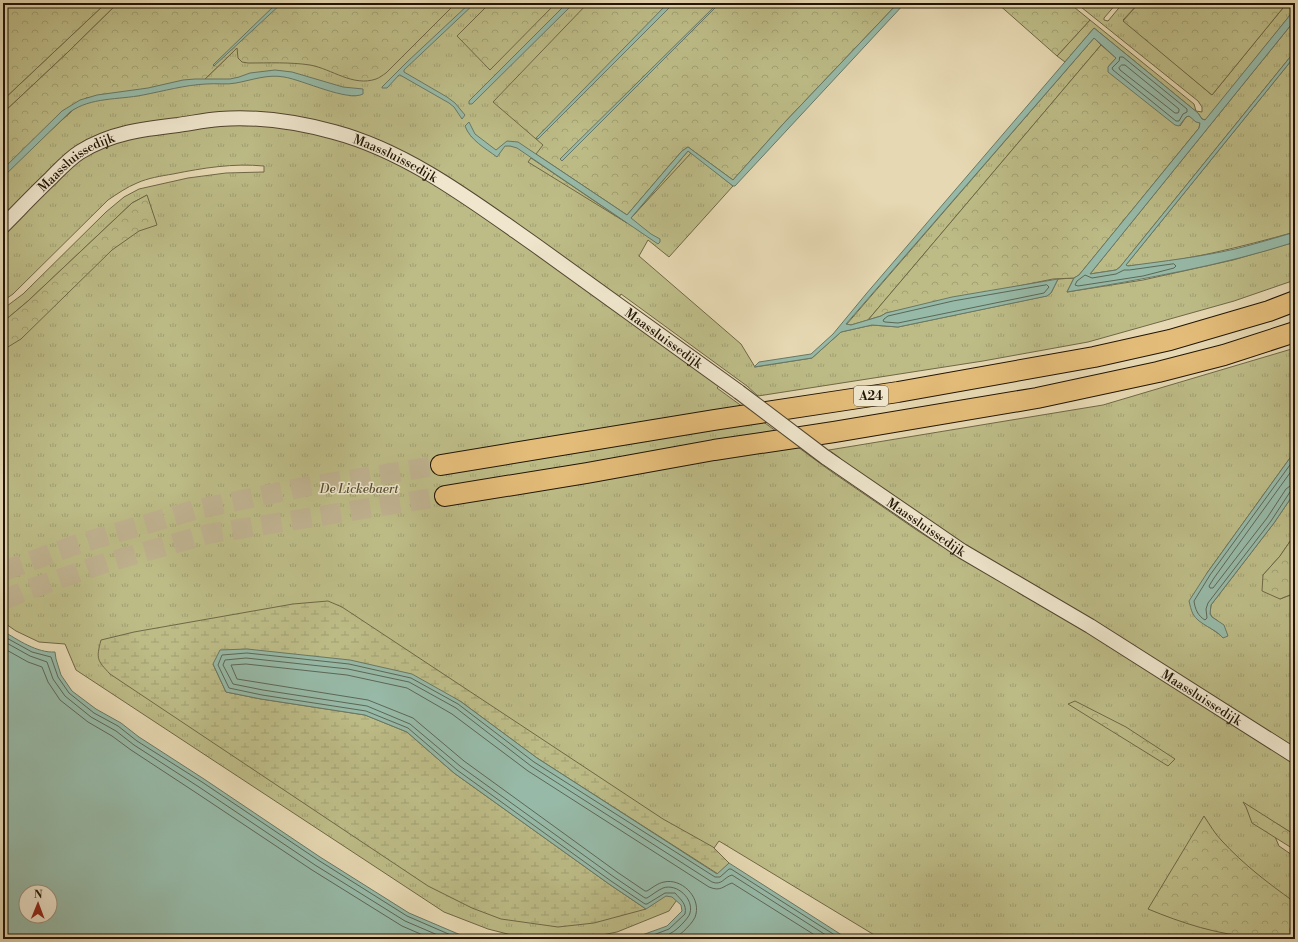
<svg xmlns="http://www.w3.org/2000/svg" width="1298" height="942" font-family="'Libre Bodoni',serif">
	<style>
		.grass { fill: url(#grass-tufts); stroke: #6f6846 }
		.forest { fill: url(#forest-crowns); stroke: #6f6846 }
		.wetland { fill: url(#wetland-marsh); stroke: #6f6846 }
		.water { fill: #97baa8; stroke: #687866; fill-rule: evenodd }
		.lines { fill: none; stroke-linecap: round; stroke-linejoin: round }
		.shore { stroke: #5c6756; stroke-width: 1 }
		.highway-tunnel { stroke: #bfb18f; stroke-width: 20; stroke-dasharray: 20 10; stroke-linecap: butt }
		.minor-casing { stroke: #524530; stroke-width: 16 }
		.highway-casing { stroke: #211404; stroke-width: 22 }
		.minor { stroke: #efe6cd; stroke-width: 14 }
		.highway { stroke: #e3bc79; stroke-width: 20 }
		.minor-bridge-casing { stroke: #524530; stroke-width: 16; stroke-linecap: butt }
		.minor-bridge { stroke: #efe6cd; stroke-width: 14 }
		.labels { text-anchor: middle; stroke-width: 3; stroke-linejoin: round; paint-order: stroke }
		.shield { fill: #efe6cd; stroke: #5f5340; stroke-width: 1 }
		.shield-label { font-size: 12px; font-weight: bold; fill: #211404 }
		.street-label { font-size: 13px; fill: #211404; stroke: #efe6cd }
		.park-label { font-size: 13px; font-style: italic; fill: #584f32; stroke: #efe6cd }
	</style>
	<defs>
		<pattern id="grass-tufts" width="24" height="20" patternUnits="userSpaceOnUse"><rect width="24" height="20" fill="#bdbc87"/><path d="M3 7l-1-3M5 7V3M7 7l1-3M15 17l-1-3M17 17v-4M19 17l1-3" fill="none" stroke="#a2a173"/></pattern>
		<pattern id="forest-crowns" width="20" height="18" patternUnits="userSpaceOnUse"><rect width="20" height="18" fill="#bdbc87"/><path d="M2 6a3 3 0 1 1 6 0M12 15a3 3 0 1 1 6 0" fill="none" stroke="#a2a173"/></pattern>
		<pattern id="wetland-marsh" width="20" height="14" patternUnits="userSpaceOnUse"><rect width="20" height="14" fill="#bdbc87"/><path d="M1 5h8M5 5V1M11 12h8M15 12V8" fill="none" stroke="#a2a173"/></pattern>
	</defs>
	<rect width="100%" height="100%" fill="#e6d8b2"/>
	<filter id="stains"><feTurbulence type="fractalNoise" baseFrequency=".005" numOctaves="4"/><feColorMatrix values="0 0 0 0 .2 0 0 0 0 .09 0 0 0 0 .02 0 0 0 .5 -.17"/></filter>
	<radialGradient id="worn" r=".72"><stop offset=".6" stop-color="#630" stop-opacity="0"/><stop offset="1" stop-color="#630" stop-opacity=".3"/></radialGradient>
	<path class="grass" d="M 106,3 L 118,3 L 67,53 L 3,113 L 3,100 Z
		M 276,3 L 654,3 L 757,127 L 713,170 L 733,186 L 669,257 L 648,240 L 639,256 L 741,344 L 755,367 L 812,358 L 841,332 L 872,325 L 898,327 L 1046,296 L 1051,293 L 1058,279 L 1074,278 L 1067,292 L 1143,280 L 1233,260 L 1295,242 L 1295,280 L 1234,301 L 1088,342 L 983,361 L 758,396 L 747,386 L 621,294 L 613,308 L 719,386 L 717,388 L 832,472 L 918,531 L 954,554 L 1106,643 L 1295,763 L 1295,835 L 1267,818 L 1279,846 L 1295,857 L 1295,939 L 881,939 L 719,841 L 669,911 L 617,932 L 582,939 L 527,939 L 488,929 L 444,912 L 76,670 L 65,644 L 39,642 L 16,631 L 3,622 L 3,335 L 147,195 L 132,203 L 28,301 L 3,322 L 3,309 L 23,294 L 106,212 L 124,197 L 139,189 L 188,178 L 226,173 L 264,172 L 264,166 C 233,163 203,168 173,174 C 161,176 148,178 137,183 C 127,187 117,194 108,200 L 13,294 L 3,301 L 3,235 L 68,170 L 121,128 L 3,218 L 3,174 L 86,98 L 141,92 L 202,82 L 235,50 Z
		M 1076,3 L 1117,3 L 1104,18 L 1104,20 L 1108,21 L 1123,3 L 1139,3 L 1123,20 L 1212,95 L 1287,3 L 1295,3 L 1295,9 L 1206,120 L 1202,119 L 1198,113 L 1094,28 L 1065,62 L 1057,56 L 1090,20 L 1194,104 L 1196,111 L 1202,112 L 1202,107 L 1198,101 Z
		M 1295,20 L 1295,51 L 1120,267 L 1116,270 L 1090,274 Z
		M 1094,38 L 1101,45 L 868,320 L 851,325 L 846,325 Z
		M 1295,56 L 1295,232 C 1240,247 1184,262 1127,266 L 1126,265 Z
		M 1295,348 L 1295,451 L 1207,573 L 1200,621 L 1219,634 L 1223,638 L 1218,621 L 1212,617 L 1210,613 L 1211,605 L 1274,523 L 1295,492 L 1295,534 L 1280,556 L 1263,575 L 1280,599 L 1295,593 L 1295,749 L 974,552 L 841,463 L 840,458 L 829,450 L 1103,405 Z"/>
	<path class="forest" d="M 10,3 L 106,3 L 3,100 L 3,10 Z
		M 118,3 L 456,3 L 386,73 C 383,75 379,78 376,79 C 353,87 332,69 310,65 C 290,62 269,63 248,63 L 242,62 L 238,58 L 237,48 L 202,82 L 141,92 L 86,98 L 3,174 L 3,113 L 67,53 Z
		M 490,3 L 556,3 L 490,70 L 457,36 Z
		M 588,3 L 898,3 L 784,123 L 733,180 L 688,147 L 682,151 L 668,167 L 627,215 L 536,154 L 543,145 L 493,102 Z
		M 997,3 L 1069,3 L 1090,20 L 1057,56 Z
		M 1139,3 L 1287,3 L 1212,95 L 1123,21 Z
		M 1101,45 L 1116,58 L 1108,67 L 1180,126 L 1186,117 L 1189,116 L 1200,123 L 1199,128 L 1079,275 L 1074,278 L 1053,279 L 886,313 L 881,316 L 868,320 Z
		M 688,151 L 691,153 L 631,218 Z
		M 531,158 L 627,223 L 528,162 Z
		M 147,195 L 157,225 L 139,231 L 112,250 L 21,339 L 3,350 L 3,322 L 28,301 L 132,203 Z
		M 1295,534 L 1295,593 L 1280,599 L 1262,591 L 1263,575 L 1280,556 Z
		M 1075,701 L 1126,727 L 1175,759 L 1168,766 L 1068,704 Z
		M 1243,802 L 1295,835 L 1295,850 L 1252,823 L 1246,807 Z
		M 1204,816 C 1210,825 1215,834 1222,841 C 1243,864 1268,883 1293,901 L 1290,931 L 1293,939 L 1256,939 L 1255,937 C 1218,935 1182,923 1148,909 Z"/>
	<path class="wetland" d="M 328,601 L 342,607 L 663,819 L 713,847 L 729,863 L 718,874 L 537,758 L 460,701 L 213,664 L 226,692 L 261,699 L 365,715 L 407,732 L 454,773 L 609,884 L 646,909 L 594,923 L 558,927 L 501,919 L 472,908 L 428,886 L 110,674 C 97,660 96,659 101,640 L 134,632 L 293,604 Z"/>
	<path class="water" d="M 277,3 L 282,3 L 214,66 L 213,65 Z
		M 470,3 L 475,3 L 404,70 L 404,72 L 447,97 L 455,103 L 465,115 L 462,119 L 454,107 L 449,103 L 400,75 L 399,75 L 387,88 L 382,88 L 382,87 L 407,62 Z
		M 567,3 L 574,3 L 472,104 L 469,104 L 469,101 Z
		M 668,3 L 674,3 L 538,139 L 536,138 Z
		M 718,3 L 720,3 L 562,161 L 560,159 Z
		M 898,3 L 905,3 L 735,186 L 733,186 L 688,151 L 631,218 L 651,234 L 660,239 L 660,242 L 658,244 L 517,148 L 510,146 L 505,146 L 497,157 C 485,148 470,140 465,126 L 469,122 L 475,134 L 496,150 L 507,141 L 518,142 L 627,215 L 668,167 L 682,151 L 688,147 L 733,180 L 784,123 Z
		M 1295,9 L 1295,20 L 1090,274 L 1116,270 L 1120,267 L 1295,51 L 1295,56 L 1126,265 L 1128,266 C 1164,261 1200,257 1235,249 C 1255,244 1275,238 1295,232 L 1295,242 C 1221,266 1143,279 1067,292 L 1074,278 L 1079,275 L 1199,128 L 1200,123 L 1196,122 L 1189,116 L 1186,117 L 1179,126 L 1175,125 L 1108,72 L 1108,67 L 1116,58 L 1094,38 L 846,324 L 851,325 L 881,316 L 886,313 L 952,297 L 1058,279 L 1051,293 L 1047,296 L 898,327 L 872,325 L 841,332 L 812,358 L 754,367 L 759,362 L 811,354 L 833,334 L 866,294 L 1094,28 L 1198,113 L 1202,119 L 1205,120 Z
		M 275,70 L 292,72 L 343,87 L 363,89 L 363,94 C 348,102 303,80 284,77 C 268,74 252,80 236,83 C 227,85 216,83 206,84 C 185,85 164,91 143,95 C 118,100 91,97 70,112 L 3,177 L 3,169 L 62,111 L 80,100 L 97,95 L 148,88 L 183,80 L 195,79 L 230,79 L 239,77 L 250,73 Z
		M 1295,451 L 1295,492 L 1274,523 L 1211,605 L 1210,614 L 1212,617 L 1224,625 L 1228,636 L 1223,638 C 1215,628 1199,625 1193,614 C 1191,610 1190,605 1189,601 L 1207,573 Z
		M 3,631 C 18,640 37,653 55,652 L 56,659 L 61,675 L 72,691 L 96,709 L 121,723 L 139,737 L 204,779 L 320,857 L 409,913 L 470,939 L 3,939 ZM 26,892 L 50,892 L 50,916 L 26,916 Z
		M 247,649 L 350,660 L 412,674 L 460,701 L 537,758 L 717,874 L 729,863 L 848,939 L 631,939 L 667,926 L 682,911 L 681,905 L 672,897 L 666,896 L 646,909 L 609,884 L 454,773 L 407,732 L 365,715 L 261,699 L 226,692 L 213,664 L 220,650 Z"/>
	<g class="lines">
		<path class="shore" d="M 1120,57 L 1123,57 L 1187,109 L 1187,112 L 1183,114 L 1179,121 L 1176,121 L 1113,70 L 1112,68 L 1119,61 Z
			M 1122,65 L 1125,65 L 1179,109 L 1179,111 L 1178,113 L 1175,113 L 1120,70 L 1119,68 Z
			M 1174,264 L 1176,266 L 1174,268 L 1143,276 L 1078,286 L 1075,285 L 1077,281 L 1085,275 L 1092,278 L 1116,274 L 1124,270 L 1129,270 Z
			M 1047,285 L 1049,287 L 1044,293 L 898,323 L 885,322 L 883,321 L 884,319 L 888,316 L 953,301 Z
			M 1295,458 L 1210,575 L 1194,601 C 1195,609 1198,616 1205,620 L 1207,618 L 1206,609 L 1208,603 L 1271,521 L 1290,492 L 1295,491
			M 1295,466 L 1214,578 L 1209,586 L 1210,588 L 1213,588 L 1267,518 L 1286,489 L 1290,486 L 1295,485
			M 3,636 L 32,652 L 51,657 L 58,677 L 69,693 L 94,713 L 118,726 L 137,741 L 202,782 L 318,860 L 407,916 L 460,939
			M 3,641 L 30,656 L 47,662 L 53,679 L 65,696 L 91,717 L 116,731 L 134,745 L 199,787 L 315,865 L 405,921 L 447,939
			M 3,648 L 28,662 L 42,667 L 48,682 L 60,700 L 88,722 L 112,736 L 131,750 L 195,792 L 312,870 L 402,926 L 432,939
			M 643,939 L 669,929 L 685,914 C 687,904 681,900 675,893 L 665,893 L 647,904 L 645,904 L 611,881 L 457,770 L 408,728 L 366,711 L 262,695 L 229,688 L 218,665 L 222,655 L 247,653 L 349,664 L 411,678 L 458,704 L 534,762 L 715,877 L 720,877 L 729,869 L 731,869 L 841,939
			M 657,939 C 662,937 667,936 671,933 C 676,931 689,918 690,913 C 694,899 677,883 663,888 C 658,890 652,895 647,898 L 645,898 L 614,877 L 460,766 L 410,724 L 367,706 L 263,690 L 233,684 L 223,665 L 225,660 L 246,658 L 348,669 L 409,682 L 456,708 L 531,766 L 712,882 C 722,886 724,877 732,875 L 832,939
			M 674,939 C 680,935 695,922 696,914 C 700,896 681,878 664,882 C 658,883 652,888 647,891 L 645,891 L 617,872 L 464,761 L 413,718 L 368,700 L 237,679 L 231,665 L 246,664 L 347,675 L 407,688 L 452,714 L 528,771 L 709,887 C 721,892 723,886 732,883 L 821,939"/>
		<path class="highway-tunnel" d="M 3,571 L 78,544 L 198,509 L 304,487 L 441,465
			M 3,600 L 30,589 L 108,562 L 208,534 L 445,496"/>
		<g class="minor-casing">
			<g id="minor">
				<path id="s1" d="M 3,226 C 19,210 35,193 51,178 C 60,169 69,159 80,152 C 110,133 143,129 178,125 C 192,123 206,120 220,119 C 258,116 297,122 334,132 C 409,152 475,203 538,247 C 605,295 672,343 739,392"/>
				<path id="s2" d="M 825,457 L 962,551 L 1090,626 L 1295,756"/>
			</g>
		</g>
		<g class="highway-casing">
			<path id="highway" d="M 441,465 L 714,420 L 898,392 L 1094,357 L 1170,340 L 1269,311 L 1295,301
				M 445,496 L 587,473 L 714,450 L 834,432 L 1037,398 L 1158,372 L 1224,355 L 1295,332"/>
		</g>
		<use href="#minor" class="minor"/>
		<use href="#highway" class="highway"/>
		<g class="minor-bridge-casing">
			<path id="minor-bridge" d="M 739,392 L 825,457"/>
		</g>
		<use href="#minor-bridge" class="minor-bridge"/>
	</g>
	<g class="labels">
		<rect class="shield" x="854" y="386" width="34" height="20" rx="3"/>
		<g class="shield-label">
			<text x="871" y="400">A24</text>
		</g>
		<g class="street-label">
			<text dy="5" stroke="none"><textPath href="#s1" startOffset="434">Maassluissedijk</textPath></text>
			<text dy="5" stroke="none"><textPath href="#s1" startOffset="98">Maassluissedijk</textPath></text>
			<text dy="5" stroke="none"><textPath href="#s1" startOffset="758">Maassluissedijk</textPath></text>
			<text dy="5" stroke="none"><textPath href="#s2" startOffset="123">Maassluissedijk</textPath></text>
			<text dy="5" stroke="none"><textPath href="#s2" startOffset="447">Maassluissedijk</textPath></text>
		</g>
		<g class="park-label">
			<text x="359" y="493">De Lickebaert</text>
		</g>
	</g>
	<rect width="1298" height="942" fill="none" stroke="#e6d8b2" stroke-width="16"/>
	<rect x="4" y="4" width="1290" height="934" fill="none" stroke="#211404" stroke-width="2"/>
	<rect x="8" y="8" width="1282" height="926" fill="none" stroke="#211404"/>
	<g transform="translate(38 904) rotate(1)"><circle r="19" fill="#efe6cd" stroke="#9d927d"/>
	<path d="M0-3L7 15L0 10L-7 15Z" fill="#8f2418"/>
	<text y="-6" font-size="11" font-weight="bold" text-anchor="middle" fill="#211404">N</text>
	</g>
	<rect width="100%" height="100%" filter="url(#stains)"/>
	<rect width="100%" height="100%" fill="url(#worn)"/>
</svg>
